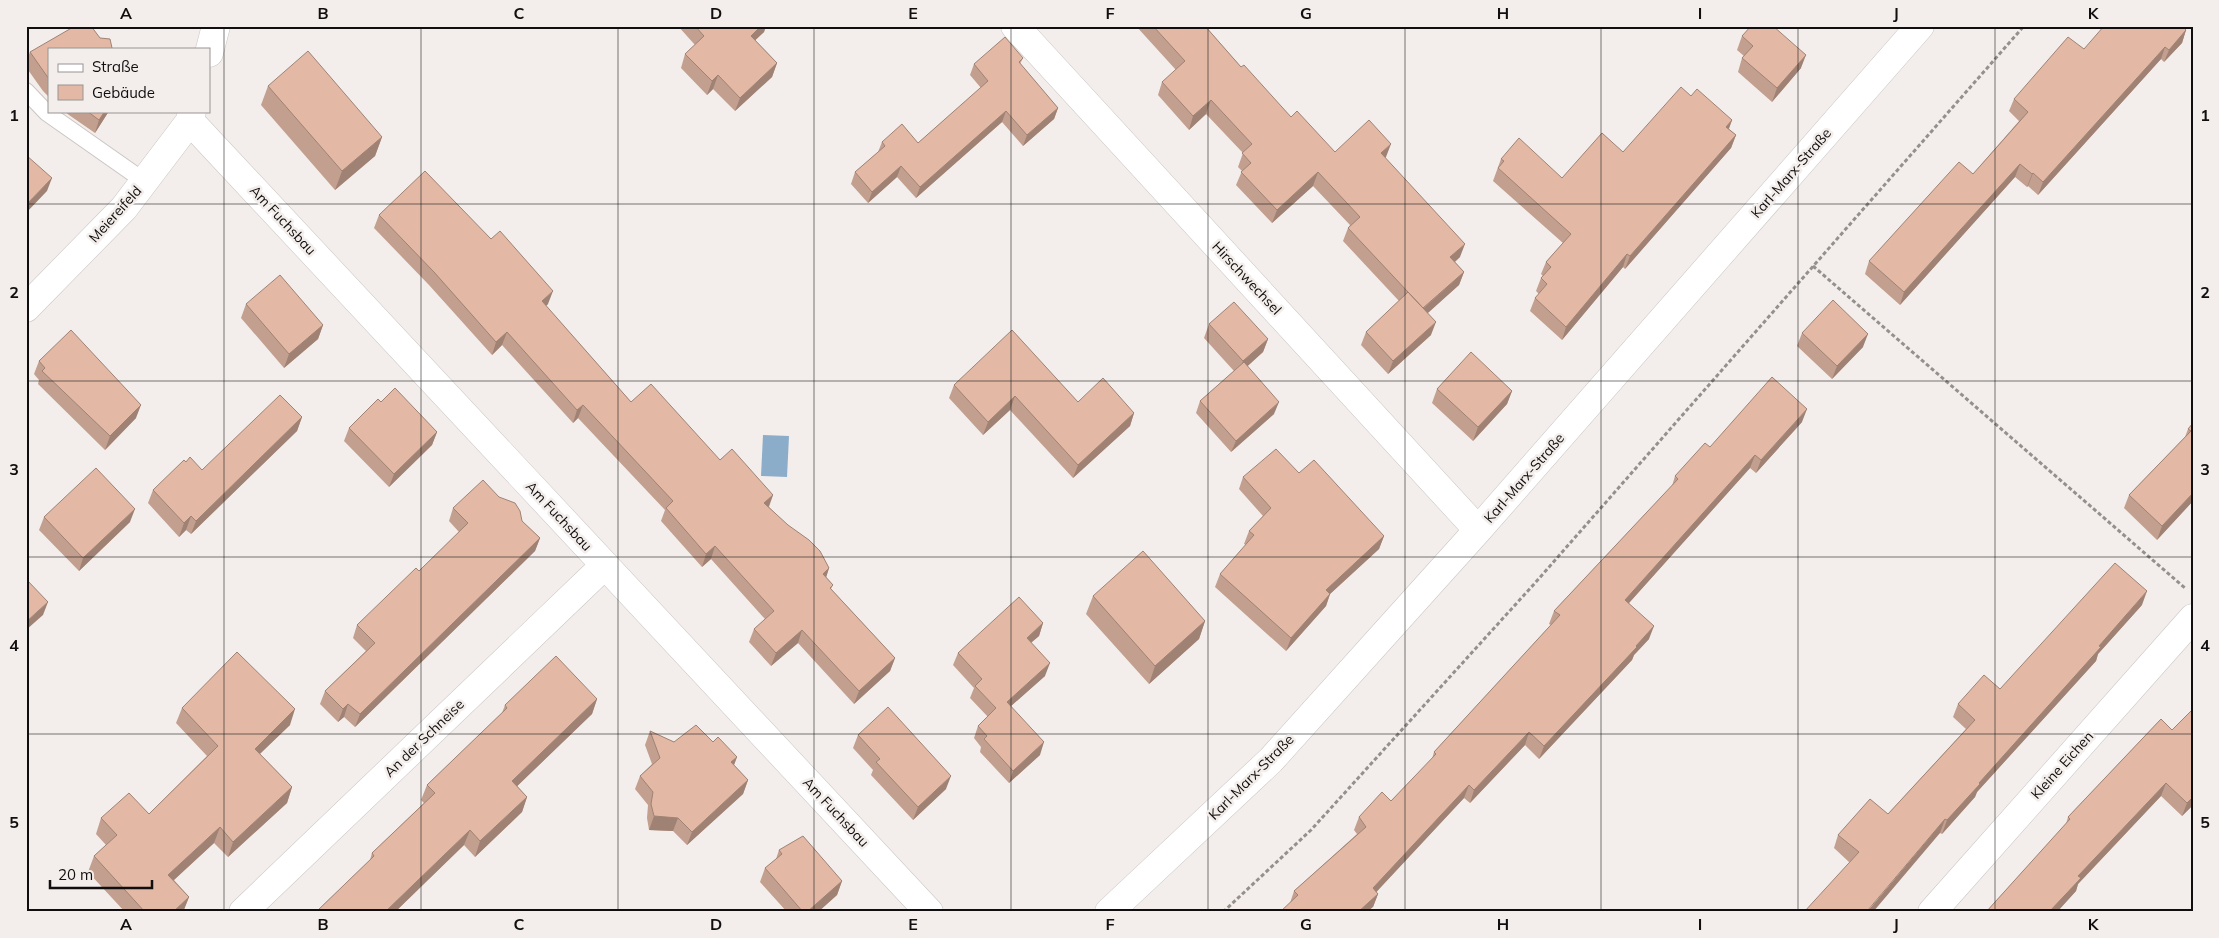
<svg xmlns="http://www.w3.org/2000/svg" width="2219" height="938" font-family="Mulish,sans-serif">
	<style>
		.water { fill: #8badca }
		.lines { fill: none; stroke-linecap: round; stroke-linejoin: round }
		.service-casing { stroke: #cac6c4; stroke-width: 18 }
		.minor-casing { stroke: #cac6c4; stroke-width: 29 }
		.path { stroke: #93908e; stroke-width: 3; stroke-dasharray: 4 2.5; stroke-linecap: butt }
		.service { stroke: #fff; stroke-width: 16 }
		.minor { stroke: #fff; stroke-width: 28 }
		.wall { fill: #c39f8f }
		.shaded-wall { fill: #9f8274 }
		.building { fill: #e3b9a6; stroke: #9f8274 }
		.grid { fill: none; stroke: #100e0e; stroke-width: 1; stroke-opacity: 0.55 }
		.labels { text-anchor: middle; stroke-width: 5; stroke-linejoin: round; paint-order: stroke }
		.street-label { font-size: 14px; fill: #100e0e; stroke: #f3eeeb }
		.neatline { fill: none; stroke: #100e0e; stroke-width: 2 }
		.grid-label { font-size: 16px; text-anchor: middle; font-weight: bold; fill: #100e0e }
	</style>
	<rect width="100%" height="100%" fill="#f3eeeb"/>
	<path class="water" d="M 763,435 L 789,436 L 787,477 L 761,476 Z"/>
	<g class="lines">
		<g class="service-casing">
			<path id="service" d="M 26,91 L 47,113 L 144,181"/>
		</g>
		<g class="minor-casing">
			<path id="minor" d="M 1015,26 L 1478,530
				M 209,53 L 216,26
				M 190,121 L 929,912
				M 26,308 L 124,208 L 190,121 L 192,111
				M 243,912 L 605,565
				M 1109,912 L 1271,760 L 1478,530 L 1920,26
				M 1932,912 L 2193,618"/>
		</g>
		<path class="path" d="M 1813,266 L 2185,588
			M 1223,912 L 1311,830 L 1535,583 L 2024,26"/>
		<use href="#service" class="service"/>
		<use href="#minor" class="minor"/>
	</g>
	<path class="wall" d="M 678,26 L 766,26 L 764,32 L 755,40 L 777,63 L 772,77 L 735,111 L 713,89 L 707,95 L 681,68 L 685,54 L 695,45 Z
		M 1136,26 L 1205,26 L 1241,67 L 1291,117 L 1335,152 L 1386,157 L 1385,158 L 1460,257 L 1455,262 L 1464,272 L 1459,285 L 1427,313 L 1431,335 L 1388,374 L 1361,345 L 1366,332 L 1399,301 L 1343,241 L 1348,228 L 1350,225 L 1313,186 L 1272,223 L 1236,185 L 1242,171 L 1238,167 L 1243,153 L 1206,114 L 1189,130 L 1158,95 L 1162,82 L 1176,70 Z
		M 2186,30 L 2182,43 L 2164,62 L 2161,59 L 2038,195 L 2028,186 L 2027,187 L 2015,177 L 1900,305 L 1865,274 L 1869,261 L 1973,174 L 2019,121 L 2009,111 L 2014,99 L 2084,49 Z
		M 1742,36 L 1801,68 L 1772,102 L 1738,72 L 1742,58 L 1744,56 L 1737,50 Z
		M 100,38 L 112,48 L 49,49 L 49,97 L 43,91 L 26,67 L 26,62 L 30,52 Z
		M 1023,58 L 1020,64 L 1058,108 L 1054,119 L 1023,146 L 1002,122 L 916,198 L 897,177 L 868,203 L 851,184 L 855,172 L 878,152 L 882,142 L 918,143 L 981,88 L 970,75 L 974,64 Z
		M 268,86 L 382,137 L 375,156 L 335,190 L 261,105 Z
		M 1691,96 L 1732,120 L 1729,129 L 1736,135 L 1731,148 L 1625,269 L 1623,267 L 1562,340 L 1530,311 L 1535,298 L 1539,294 L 1536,291 L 1541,278 L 1543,276 L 1541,274 L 1546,262 L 1563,243 L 1493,181 L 1501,159 L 1562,178 L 1623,152 Z
		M 64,111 L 109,111 L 95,133 L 69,115 Z
		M 379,215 L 548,304 L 546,306 L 631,402 L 773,495 L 769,507 L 829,568 L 826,577 L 833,585 L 831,589 L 895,658 L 890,671 L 854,704 L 798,643 L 771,666 L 749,642 L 754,629 L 765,619 L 711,559 L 702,567 L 661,521 L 665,510 L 578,418 L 573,423 L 502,345 L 492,355 L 429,285 L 374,228 Z
		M 246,304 L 323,325 L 318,339 L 284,368 L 241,318 Z
		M 1209,324 L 1268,339 L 1263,352 L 1247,366 L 1274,414 L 1231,452 L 1196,413 L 1200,401 L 1234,371 L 1204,338 Z
		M 1802,333 L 1863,347 L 1832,379 L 1797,346 Z
		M 39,361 L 136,418 L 105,450 L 38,384 L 39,380 L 34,374 Z
		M 954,385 L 1078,402 L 1134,413 L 1130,426 L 1073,478 L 1010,410 L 983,435 L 949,398 Z
		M 1437,389 L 1512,391 L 1507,404 L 1473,441 L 1432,403 Z
		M 381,402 L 437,432 L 432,445 L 389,487 L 344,441 L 349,428 Z
		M 302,417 L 297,431 L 191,534 L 186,530 L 179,537 L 148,503 L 153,490 L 186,462 L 202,470 Z
		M 1802,422 L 1756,473 L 1750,468 L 1629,603 L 1649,639 L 1634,655 L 1632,660 L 1539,759 L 1525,745 L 1470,803 L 1464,798 L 1376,892 L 1378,894 L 1373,907 L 1290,903 L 1294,891 L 1357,834 L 1354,830 L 1359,817 L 1391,801 L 1432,759 L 1434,752 L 1551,625 L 1549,624 L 1554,611 L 1672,486 L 1675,476 L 1710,447 Z
		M 2193,423 L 2193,501 L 2157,540 L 2124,508 L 2129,495 L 2185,437 L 2188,429 Z
		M 1299,473 L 1384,536 L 1379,549 L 1330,594 L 1326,606 L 1286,651 L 1215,587 L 1220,574 L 1246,545 L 1244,544 L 1249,531 L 1263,516 L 1239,489 L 1243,477 Z
		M 453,508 L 522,521 L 540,538 L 535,551 L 355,727 L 344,717 L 338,722 L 320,704 L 325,691 L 366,651 L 353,638 L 357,625 L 419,571 L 459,532 L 449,521 Z
		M 44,517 L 130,522 L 79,571 L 39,530 Z
		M 1093,596 L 1205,621 L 1199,639 L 1149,684 L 1086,614 Z
		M 2142,605 L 2098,654 L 2096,661 L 1977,792 L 1975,797 L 1942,834 L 1940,833 L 1849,862 L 1834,848 L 1838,835 L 1888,814 L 1966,729 L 1953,717 L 1958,704 L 2000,689 Z
		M 1043,623 L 1039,636 L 1031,643 L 1045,676 L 1011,706 L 1040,755 L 1009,783 L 980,752 L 981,747 L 974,738 L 978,726 L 988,717 L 970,698 L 974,688 L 953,665 L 958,653 Z
		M 597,699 L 592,714 L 517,786 L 527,797 L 522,812 L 475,857 L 464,845 L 395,912 L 316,912 L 370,860 L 372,853 L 424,803 L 421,800 L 427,785 L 502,713 L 505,705 Z
		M 182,708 L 290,725 L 260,754 L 292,787 L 287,803 L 228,857 L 214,843 L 174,880 L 189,897 L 183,912 L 125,912 L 88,872 L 94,856 L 106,845 L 96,834 L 101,818 L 149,814 L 207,756 L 176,723 Z
		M 2161,719 L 2193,805 L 2182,816 L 2161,796 L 2078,884 L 2076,891 L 2057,912 L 1986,912 L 2066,824 L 2068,817 Z
		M 650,731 L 674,742 L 713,742 L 737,757 L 734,765 L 748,780 L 743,794 L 687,845 L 673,831 L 649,830 L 647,818 L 648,805 L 635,789 L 640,776 L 652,764 L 645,745 Z
		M 858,735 L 946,789 L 913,820 L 871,775 L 873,770 L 853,748 Z
		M 779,850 L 842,881 L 837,895 L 818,912 L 787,912 L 760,882 L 765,868 L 776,859 Z"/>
	<path class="shaded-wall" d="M 761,26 L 766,26 L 764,32 L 746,49 L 751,36 Z
		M 2186,30 L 2182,43 L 2164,62 L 2169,50 Z
		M 2165,47 L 2161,59 L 2038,195 L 2043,182 Z
		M 1806,55 L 1801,68 L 1772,102 L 1777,88 Z
		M 777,63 L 772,77 L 735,111 L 740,98 Z
		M 718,75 L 713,89 L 707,95 L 712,81 Z
		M 1211,100 L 1206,114 L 1189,130 L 1193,116 Z
		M 1058,108 L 1054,119 L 1023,146 L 1027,135 Z
		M 105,111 L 109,111 L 95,133 L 99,120 Z
		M 1006,111 L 1002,122 L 916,198 L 920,187 Z
		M 1732,120 L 1727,133 L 1726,127 Z
		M 1736,135 L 1731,148 L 1625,269 L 1630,256 Z
		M 382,137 L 375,156 L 335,190 L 342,171 Z
		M 1391,144 L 1386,157 L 1376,166 L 1381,153 Z
		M 2020,164 L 2015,177 L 1900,305 L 1904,292 Z
		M 901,166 L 897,177 L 868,203 L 872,192 Z
		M 1318,172 L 1313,186 L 1272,223 L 1277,210 Z
		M 2033,173 L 2028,186 L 2027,187 L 2032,174 Z
		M 52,178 L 47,191 L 26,213 L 26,205 Z
		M 1465,244 L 1460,257 L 1445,270 L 1450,257 Z
		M 1627,254 L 1623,267 L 1562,340 L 1566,327 Z
		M 1464,272 L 1459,285 L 1418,322 L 1423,309 Z
		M 553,291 L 548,304 L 537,314 L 542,301 Z
		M 1436,322 L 1431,335 L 1388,374 L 1393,361 Z
		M 323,325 L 318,339 L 284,368 L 289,354 Z
		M 507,332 L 502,345 L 492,355 L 496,342 Z
		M 1868,334 L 1863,347 L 1832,379 L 1837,366 Z
		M 1268,339 L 1263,352 L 1238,375 L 1243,361 Z
		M 1512,391 L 1507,404 L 1473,441 L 1478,427 Z
		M 1015,396 L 1010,410 L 983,435 L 988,422 Z
		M 1279,402 L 1274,414 L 1231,452 L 1236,441 Z
		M 141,405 L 136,418 L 105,450 L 110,436 Z
		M 583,405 L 578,418 L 573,423 L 577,410 Z
		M 1807,409 L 1802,422 L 1756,473 L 1761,460 Z
		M 1134,413 L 1130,426 L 1073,478 L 1078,465 Z
		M 302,417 L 297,431 L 191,534 L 196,521 Z
		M 437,432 L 432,445 L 389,487 L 394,474 Z
		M 1755,455 L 1750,468 L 1620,613 L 1625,600 Z
		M 2193,493 L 2193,501 L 2157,540 L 2162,526 Z
		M 773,495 L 768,508 L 764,503 Z
		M 135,509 L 130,522 L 79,571 L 83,558 Z
		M 191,516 L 186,530 L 179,537 L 184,523 Z
		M 1384,536 L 1379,549 L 1330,594 L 1326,606 L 1286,651 L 1291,638 L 1326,590 Z
		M 540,538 L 535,551 L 355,727 L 360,714 Z
		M 715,546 L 711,559 L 702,567 L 706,554 Z
		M 829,568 L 825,581 L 823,574 Z
		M 2147,591 L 2142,605 L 2098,654 L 2096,661 L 1977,792 L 1975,797 L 1942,834 L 1947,820 L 1979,783 Z
		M 48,602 L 43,615 L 26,630 L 26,622 Z
		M 1205,621 L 1199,639 L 1149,684 L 1155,666 Z
		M 1043,623 L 1039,636 L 1022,650 L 1027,638 Z
		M 1654,626 L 1649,639 L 1634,655 L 1632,660 L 1539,759 L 1544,746 Z
		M 802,630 L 798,643 L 771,666 L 776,653 Z
		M 895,658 L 890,671 L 854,704 L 859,691 Z
		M 1050,663 L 1045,676 L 1002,714 L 1007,702 Z
		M 597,699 L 592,714 L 507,796 L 512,781 Z
		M 348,704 L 344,717 L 338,722 L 343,709 Z
		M 295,709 L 290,725 L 249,764 L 255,749 Z
		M 1529,732 L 1525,745 L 1470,803 L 1474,790 Z
		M 1044,742 L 1040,755 L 1009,783 L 1013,771 Z
		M 737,757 L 732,770 L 731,762 Z
		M 951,776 L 946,789 L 913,820 L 918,807 Z
		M 748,780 L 743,794 L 687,845 L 692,832 Z
		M 2166,783 L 2161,796 L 2078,884 L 2076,891 L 2057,912 L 2049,912 L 2078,876 Z
		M 1469,785 L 1464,798 L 1368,901 L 1373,888 Z
		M 292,787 L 287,803 L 228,857 L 233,842 Z
		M 527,797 L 522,812 L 475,857 L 480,841 Z
		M 2193,797 L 2193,805 L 2182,816 L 2187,803 Z
		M 654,816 L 678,818 L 673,831 L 649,830 Z
		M 1945,819 L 1940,833 L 1873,912 L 1867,912 Z
		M 220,827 L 214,843 L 163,890 L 168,875 Z
		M 470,830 L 464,845 L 395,912 L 385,912 Z
		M 842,881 L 837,895 L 818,912 L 807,912 Z
		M 1378,894 L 1373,907 L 1367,912 L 1358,912 Z
		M 189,897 L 183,912 L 173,912 Z"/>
	<path class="building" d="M 75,26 L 91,26 L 100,38 L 110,39 L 112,48 L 112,49 L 49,49 L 49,79 L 30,52 Z
		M 695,26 L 761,26 L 751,36 L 777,63 L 740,98 L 718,75 L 712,81 L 685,54 L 704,36 Z
		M 1153,26 L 1205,26 L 1241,67 L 1244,65 L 1291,117 L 1297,111 L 1335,152 L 1369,120 L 1391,144 L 1381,153 L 1465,244 L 1450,257 L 1464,272 L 1423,308 L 1348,228 L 1360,217 L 1318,172 L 1277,210 L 1241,172 L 1251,163 L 1242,153 L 1252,144 L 1211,100 L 1193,116 L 1162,82 L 1185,61 Z
		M 1751,26 L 1773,26 L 1806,55 L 1777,88 L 1742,58 L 1753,46 L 1742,36 Z
		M 2104,26 L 2182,26 L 2186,30 L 2169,50 L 2165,47 L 2043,182 L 2033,173 L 2032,174 L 2020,164 L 1904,292 L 1869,261 L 1959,162 L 1973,174 L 2028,112 L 2014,99 L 2068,37 L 2084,49 Z
		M 1005,37 L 1023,58 L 1019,62 L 1058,108 L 1027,135 L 1006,111 L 920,187 L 901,166 L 872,192 L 855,172 L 885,146 L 882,142 L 902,124 L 918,143 L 988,81 L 974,64 Z
		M 308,51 L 382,137 L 342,171 L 268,86 Z
		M 1681,87 L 1691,96 L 1697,89 L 1732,120 L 1726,127 L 1736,135 L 1630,256 L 1627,254 L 1566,327 L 1535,298 L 1547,284 L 1541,278 L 1551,267 L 1546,262 L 1571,234 L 1498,168 L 1504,161 L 1501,159 L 1519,138 L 1562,178 L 1602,133 L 1623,152 Z
		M 87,111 L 105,111 L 99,120 Z
		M 26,155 L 52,178 L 26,205 Z
		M 425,171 L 491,239 L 500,231 L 553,291 L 542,301 L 631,402 L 651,384 L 720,460 L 732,449 L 773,495 L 764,503 L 788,525 L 809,540 L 820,551 L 829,568 L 823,574 L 833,585 L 830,588 L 895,658 L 859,691 L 802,630 L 776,653 L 754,629 L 774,611 L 715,546 L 706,554 L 666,508 L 673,501 L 583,405 L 577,410 L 507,332 L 496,342 L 434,272 L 379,215 Z
		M 280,275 L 323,325 L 289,354 L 246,304 Z
		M 1408,292 L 1436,322 L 1393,361 L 1366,332 Z
		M 1833,300 L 1868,334 L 1837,366 L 1802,333 Z
		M 1234,302 L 1268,339 L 1243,361 L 1209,324 Z
		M 71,330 L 141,405 L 110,436 L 42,371 L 45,368 L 39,361 Z
		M 1012,330 L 1078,402 L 1103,378 L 1134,413 L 1078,465 L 1015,396 L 988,422 L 954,385 Z
		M 1471,352 L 1512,391 L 1478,427 L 1437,389 Z
		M 1244,362 L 1279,402 L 1236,441 L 1200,401 Z
		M 1772,377 L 1807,409 L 1761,460 L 1755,455 L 1625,600 L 1654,626 L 1636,646 L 1637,647 L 1544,746 L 1529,732 L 1474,790 L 1469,785 L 1373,888 L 1378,894 L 1358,912 L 1280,912 L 1298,895 L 1294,891 L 1366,827 L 1359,817 L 1382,792 L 1391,801 L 1436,754 L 1434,752 L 1560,615 L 1554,611 L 1678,479 L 1675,476 L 1705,443 L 1710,447 Z
		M 395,388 L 437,432 L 394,474 L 349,428 L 378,399 L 381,402 Z
		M 280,395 L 302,417 L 196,521 L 191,516 L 184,523 L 153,490 L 184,460 L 186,462 L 190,457 L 202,470 Z
		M 2193,423 L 2193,493 L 2162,526 L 2129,495 L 2191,431 L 2188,429 Z
		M 1276,449 L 1299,473 L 1314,460 L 1384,536 L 1326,590 L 1330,594 L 1291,638 L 1220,574 L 1254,535 L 1249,531 L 1271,508 L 1243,477 Z
		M 96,468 L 135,509 L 83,558 L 44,517 Z
		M 483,480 L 499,497 L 515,503 L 520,511 L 522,521 L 540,538 L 360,714 L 348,704 L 343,709 L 325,691 L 375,643 L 357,625 L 416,568 L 419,571 L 468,523 L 453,508 Z
		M 1143,551 L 1205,621 L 1155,666 L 1093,596 Z
		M 2115,563 L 2147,591 L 2099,646 L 2101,647 L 1979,783 L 1980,784 L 1947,820 L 1945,819 L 1868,910 L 1867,912 L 1804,912 L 1859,852 L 1838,835 L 1870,799 L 1888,814 L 1975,720 L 1958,704 L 1984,675 L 2000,689 Z
		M 26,579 L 48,602 L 26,622 Z
		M 1019,597 L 1043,623 L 1027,638 L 1050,663 L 1007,702 L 1044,742 L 1013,771 L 984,739 L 987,736 L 978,726 L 996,708 L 975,686 L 982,679 L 958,653 Z
		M 237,652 L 295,709 L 255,749 L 292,787 L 233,842 L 220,827 L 168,875 L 189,897 L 173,912 L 145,912 L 94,856 L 117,835 L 101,818 L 129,793 L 149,814 L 218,746 L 182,708 Z
		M 556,656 L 597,699 L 512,781 L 527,797 L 480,841 L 470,830 L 385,912 L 316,912 L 374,856 L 372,853 L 435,793 L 427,785 L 507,708 L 505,705 Z
		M 888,707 L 951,776 L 918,807 L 876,762 L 880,759 L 858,735 Z
		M 2193,709 L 2193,797 L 2187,803 L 2166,783 L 2078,876 L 2081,878 L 2049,912 L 1986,912 L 2070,819 L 2068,817 L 2161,719 L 2172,730 Z
		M 696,725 L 713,742 L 718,737 L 737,757 L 731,762 L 748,780 L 692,832 L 678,818 L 654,816 L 651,804 L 653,792 L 640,776 L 660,758 L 650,731 L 674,742 Z
		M 803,836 L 842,881 L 807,912 L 803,912 L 765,868 L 782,854 L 779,850 Z
		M 26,857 L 29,860 L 26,863 Z"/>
	<path class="grid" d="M 224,26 L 224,912M 421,26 L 421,912M 618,26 L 618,912M 814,26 L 814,912M 1011,26 L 1011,912M 1208,26 L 1208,912M 1405,26 L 1405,912M 1601,26 L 1601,912M 1798,26 L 1798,912M 1995,26 L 1995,912M 26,204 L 2193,204M 26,381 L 2193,381M 26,557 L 2193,557M 26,734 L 2193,734"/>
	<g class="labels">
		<g class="street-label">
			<text transform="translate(1791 173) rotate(-49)" y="5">Karl-Marx-Straße</text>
			<text transform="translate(115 214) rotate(-48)" y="5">Meiereifeld</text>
			<text transform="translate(283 220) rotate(47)" y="5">Am Fuchsbau</text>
			<text transform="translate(1247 278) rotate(47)" y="5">Hirschwechsel</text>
			<text transform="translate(1524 478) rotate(-49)" y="5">Karl-Marx-Straße</text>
			<text transform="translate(559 516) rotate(47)" y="5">Am Fuchsbau</text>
			<text transform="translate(424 738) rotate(-44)" y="5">An der Schneise</text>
			<text transform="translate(2062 765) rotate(-48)" y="5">Kleine Eichen</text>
			<text transform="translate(1251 777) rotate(-45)" y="5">Karl-Marx-Straße</text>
			<text transform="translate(836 812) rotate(47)" y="5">Am Fuchsbau</text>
		</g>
	</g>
	<rect width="2219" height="938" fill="none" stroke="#f3eeeb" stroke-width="55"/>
	<rect x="48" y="48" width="162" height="65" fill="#f3eeeb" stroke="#989493"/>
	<rect x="58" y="64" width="25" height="8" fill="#ffffff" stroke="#989493"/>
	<text x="92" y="72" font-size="15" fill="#100e0e">Straße</text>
	<rect x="58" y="85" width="25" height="15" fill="#e3b9a6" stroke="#989493"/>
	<text x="92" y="98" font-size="15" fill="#100e0e">Gebäude</text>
	<path d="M50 880v8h102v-8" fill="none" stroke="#100e0e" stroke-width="2.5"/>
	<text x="58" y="880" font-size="15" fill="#100e0e" stroke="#f3eeeb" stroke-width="4" paint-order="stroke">20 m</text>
	<rect x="28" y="28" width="2164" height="882" class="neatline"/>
	<g class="grid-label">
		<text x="126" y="19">A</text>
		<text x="323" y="19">B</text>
		<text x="519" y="19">C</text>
		<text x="716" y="19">D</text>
		<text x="913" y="19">E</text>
		<text x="1110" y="19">F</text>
		<text x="1306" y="19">G</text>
		<text x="1503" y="19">H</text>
		<text x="1700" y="19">I</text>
		<text x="1896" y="19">J</text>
		<text x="2093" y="19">K</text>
		<text x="14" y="121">1</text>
		<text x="2205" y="121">1</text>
		<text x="14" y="298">2</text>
		<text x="2205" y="298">2</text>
		<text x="14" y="475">3</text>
		<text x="2205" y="475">3</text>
		<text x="14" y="651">4</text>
		<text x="2205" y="651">4</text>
		<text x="14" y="828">5</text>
		<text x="2205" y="828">5</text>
		<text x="126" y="930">A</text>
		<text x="323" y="930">B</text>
		<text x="519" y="930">C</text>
		<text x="716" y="930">D</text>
		<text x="913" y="930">E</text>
		<text x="1110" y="930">F</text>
		<text x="1306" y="930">G</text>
		<text x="1503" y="930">H</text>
		<text x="1700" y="930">I</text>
		<text x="1896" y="930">J</text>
		<text x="2093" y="930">K</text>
	</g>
</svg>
